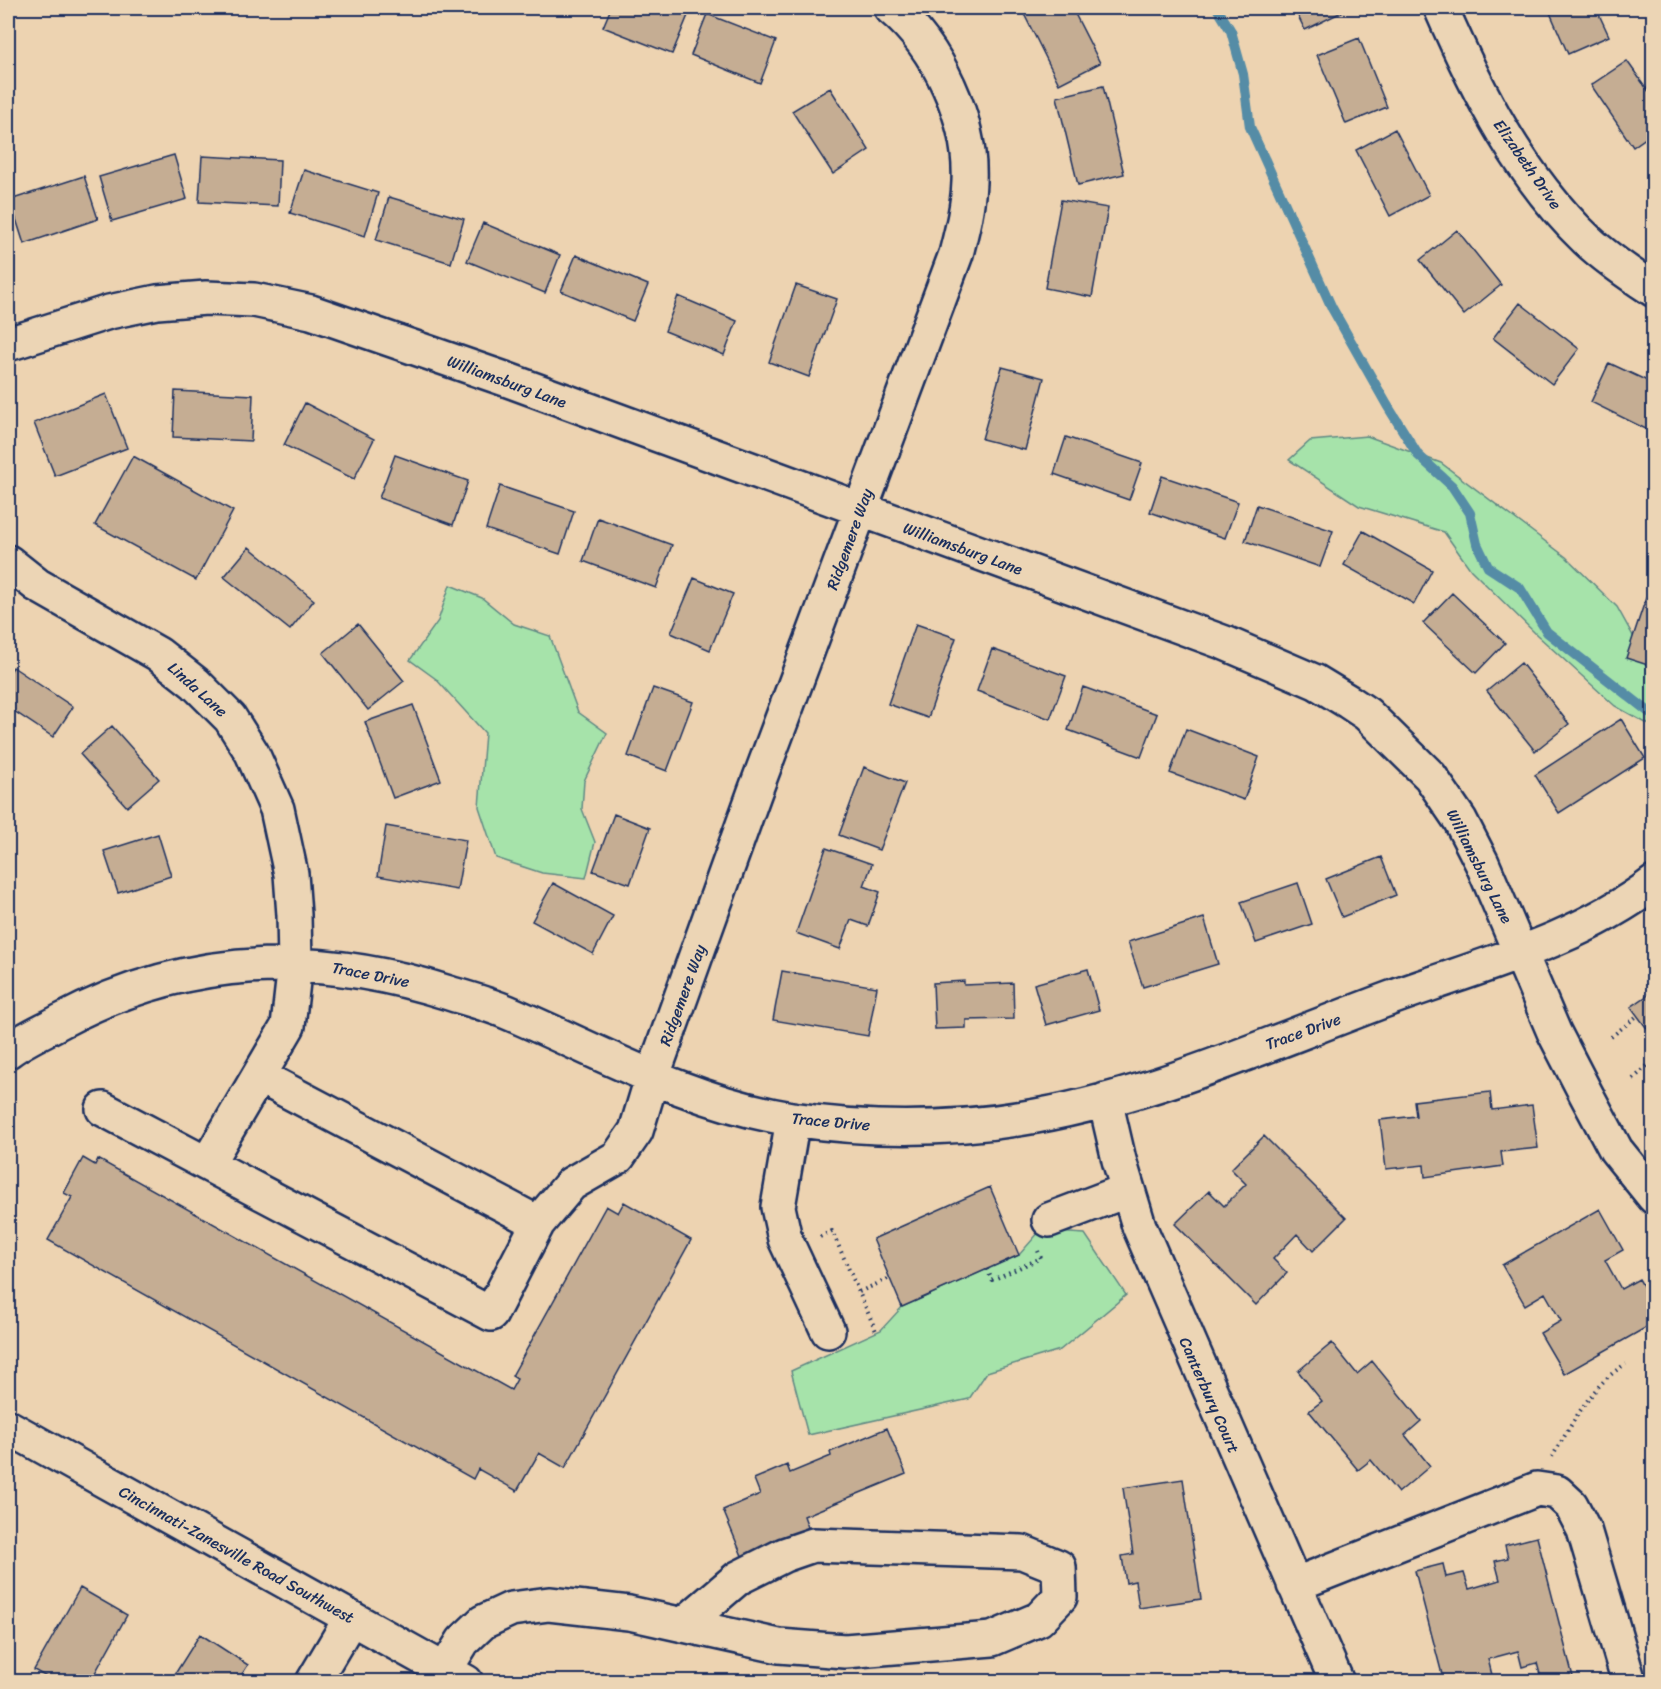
<svg xmlns="http://www.w3.org/2000/svg" width="1661" height="1689" font-family="Sriracha,sans-serif">
	<style>
		.green { fill: #a6e3aa; stroke: #608984; stroke-width: 1.5 }
		.lines { fill: none; stroke-linecap: round; stroke-linejoin: round }
		.stream { stroke: #548ca6; stroke-width: 10 }
		.building { fill: #c5ad93; stroke: #1b2f5e; stroke-width: 1.5 }
		.minor-casing { stroke: #1b2f5e; stroke-width: 38 }
		.major-casing { stroke: #1b2f5e; stroke-width: 38 }
		.path { stroke: #1b2f5e; stroke-width: 4; stroke-dasharray: 1.5 4.5; stroke-linecap: butt }
		.minor { stroke: #ecd5b5; stroke-width: 33 }
		.major { stroke: #ecd5b5; stroke-width: 33 }
		.labels { text-anchor: middle; stroke-width: 4.5; stroke-linejoin: round; paint-order: stroke }
		.street-label { font-size: 16px; fill: #1b2f5e; stroke: #ecd5b5 }
	</style>
	<rect width="100%" height="100%" fill="#edd3b1"/>
	<filter id="ink" filterUnits="userSpaceOnUse"><feTurbulence type="fractalNoise" baseFrequency=".0167" numOctaves="2"/><feDisplacementMap in="SourceGraphic" scale="12" xChannelSelector="R" yChannelSelector="G"/><feConvolveMatrix kernelMatrix="1 2 1 2 8 2 1 2 1" color-interpolation-filters="sRGB"/></filter>
	<g filter="url(#ink)">
		<path class="green" d="M 1367,436 L 1441,463 L 1566,557 L 1617,607 L 1653,672 L 1653,727 L 1615,706 L 1537,635 L 1471,570 L 1444,532 L 1359,506 L 1289,460 L 1310,441 Z
			M 450,585 L 482,598 L 514,624 L 550,636 L 578,712 L 607,733 L 584,781 L 582,809 L 595,842 L 586,878 L 542,873 L 496,858 L 479,807 L 485,733 L 436,679 L 410,660 L 438,621 Z
			M 1040,1231 L 1085,1234 L 1126,1295 L 1060,1350 L 987,1372 L 969,1399 L 808,1435 L 791,1371 L 881,1330 L 902,1307 L 1019,1255 Z"/>
		<g class="lines">
			<path class="stream" d="M 1217,8 L 1231,31 L 1243,74 L 1250,127 L 1332,308 L 1387,405 L 1418,455 L 1452,486 L 1470,513 L 1477,544 L 1488,567 L 1520,588 L 1547,632 L 1654,716"/>
		</g>
		<path class="building" d="M 611,8 L 675,8 L 689,13 L 672,54 L 603,27 Z
			M 1021,8 L 1072,8 L 1100,63 L 1059,84 Z
			M 1294,8 L 1342,8 L 1344,11 L 1305,30 Z
			M 1548,8 L 1596,8 L 1609,36 L 1568,54 Z
			M 707,14 L 776,41 L 760,83 L 691,55 Z
			M 1359,38 L 1387,107 L 1346,124 L 1317,55 Z
			M 1627,61 L 1654,99 L 1654,132 L 1633,147 L 1591,85 Z
			M 1103,86 L 1124,174 L 1078,185 L 1057,97 Z
			M 830,88 L 869,150 L 833,174 L 792,111 Z
			M 1395,129 L 1429,195 L 1390,216 L 1356,150 Z
			M 174,155 L 187,199 L 112,221 L 99,177 Z
			M 202,156 L 280,160 L 278,206 L 199,202 Z
			M 304,170 L 378,193 L 365,236 L 290,213 Z
			M 84,176 L 98,219 L 24,244 L 10,200 Z
			M 389,197 L 464,219 L 451,263 L 376,240 Z
			M 1061,200 L 1108,208 L 1092,297 L 1045,288 Z
			M 483,223 L 560,255 L 545,293 L 467,261 Z
			M 1457,230 L 1501,285 L 1464,315 L 1420,260 Z
			M 576,255 L 648,285 L 633,321 L 561,291 Z
			M 796,285 L 837,299 L 809,377 L 769,362 Z
			M 678,296 L 737,321 L 724,355 L 665,331 Z
			M 1520,303 L 1579,349 L 1552,384 L 1493,338 Z
			M 1609,363 L 1654,384 L 1654,433 L 1591,402 Z
			M 1002,367 L 1044,378 L 1025,450 L 982,439 Z
			M 175,391 L 253,395 L 251,441 L 173,437 Z
			M 106,394 L 127,448 L 55,476 L 34,423 Z
			M 305,403 L 374,439 L 354,479 L 284,445 Z
			M 1066,437 L 1142,463 L 1129,500 L 1054,474 Z
			M 395,455 L 468,481 L 453,525 L 379,498 Z
			M 133,456 L 233,511 L 196,580 L 95,525 Z
			M 1162,476 L 1238,502 L 1225,538 L 1150,512 Z
			M 500,486 L 574,511 L 560,554 L 486,529 Z
			M 1257,505 L 1333,531 L 1320,567 L 1245,541 Z
			M 598,518 L 672,545 L 656,588 L 583,561 Z
			M 1363,531 L 1432,570 L 1414,604 L 1344,565 Z
			M 249,547 L 314,600 L 290,630 L 224,577 Z
			M 694,578 L 733,594 L 710,650 L 671,633 Z
			M 1452,593 L 1505,643 L 1476,673 L 1423,623 Z
			M 1646,598 L 1654,600 L 1654,667 L 1626,658 Z
			M 358,624 L 404,681 L 368,710 L 323,653 Z
			M 916,624 L 956,638 L 928,718 L 888,704 Z
			M 992,649 L 1066,676 L 1050,719 L 977,691 Z
			M 1521,663 L 1569,724 L 1535,751 L 1487,691 Z
			M 13,667 L 73,707 L 53,737 L 8,707 L 8,675 Z
			M 1083,687 L 1157,714 L 1141,757 L 1068,730 Z
			M 653,688 L 693,702 L 667,771 L 628,756 Z
			M 413,705 L 441,780 L 393,798 L 365,722 Z
			M 1621,719 L 1645,758 L 1559,813 L 1535,775 Z
			M 112,726 L 159,779 L 127,807 L 80,754 Z
			M 1186,729 L 1259,757 L 1244,800 L 1170,773 Z
			M 864,767 L 905,783 L 879,850 L 839,835 Z
			M 614,814 L 650,828 L 630,884 L 593,871 Z
			M 386,826 L 466,840 L 457,890 L 378,876 Z
			M 158,834 L 171,876 L 118,893 L 104,851 Z
			M 826,848 L 872,864 L 864,886 L 880,892 L 868,926 L 851,920 L 840,949 L 796,933 Z
			M 1381,857 L 1396,895 L 1342,917 L 1326,879 Z
			M 553,883 L 613,916 L 593,954 L 532,921 Z
			M 1298,883 L 1312,924 L 1256,943 L 1241,902 Z
			M 1204,918 L 1218,964 L 1143,987 L 1128,942 Z
			M 1088,969 L 1099,1010 L 1046,1025 L 1034,984 Z
			M 782,971 L 877,987 L 868,1036 L 773,1020 Z
			M 964,981 L 964,985 L 1013,983 L 1014,1019 L 966,1020 L 966,1028 L 935,1029 L 933,983 Z
			M 1654,991 L 1654,1038 L 1631,1007 Z
			M 1490,1092 L 1492,1110 L 1532,1105 L 1538,1148 L 1501,1152 L 1503,1166 L 1425,1177 L 1424,1165 L 1386,1169 L 1380,1120 L 1416,1116 L 1414,1101 Z
			M 1264,1136 L 1346,1218 L 1313,1251 L 1297,1234 L 1273,1259 L 1287,1273 L 1256,1305 L 1175,1224 L 1209,1191 L 1224,1206 L 1246,1184 L 1231,1169 Z
			M 83,1158 L 95,1165 L 98,1159 L 511,1390 L 517,1379 L 512,1376 L 606,1206 L 618,1213 L 624,1202 L 691,1240 L 565,1468 L 539,1453 L 517,1491 L 478,1469 L 473,1479 L 48,1240 L 72,1197 L 64,1193 Z
			M 990,1187 L 1019,1255 L 902,1307 L 873,1239 Z
			M 1600,1209 L 1623,1250 L 1605,1260 L 1621,1289 L 1639,1279 L 1654,1304 L 1654,1323 L 1564,1374 L 1540,1333 L 1561,1321 L 1545,1293 L 1525,1305 L 1502,1265 Z
			M 1332,1343 L 1357,1374 L 1372,1361 L 1421,1421 L 1405,1435 L 1430,1466 L 1398,1493 L 1371,1460 L 1358,1470 L 1309,1411 L 1322,1401 L 1298,1371 Z
			M 887,1428 L 906,1474 L 804,1516 L 809,1530 L 745,1563 L 723,1510 L 760,1494 L 754,1479 L 787,1465 L 790,1473 L 831,1456 L 830,1452 Z
			M 1183,1479 L 1201,1599 L 1139,1608 L 1135,1581 L 1126,1583 L 1122,1556 L 1133,1554 L 1123,1488 Z
			M 1537,1537 L 1573,1677 L 1542,1682 L 1537,1663 L 1522,1667 L 1518,1651 L 1488,1659 L 1492,1675 L 1478,1678 L 1479,1682 L 1444,1682 L 1415,1571 L 1443,1564 L 1446,1577 L 1464,1573 L 1469,1589 L 1500,1580 L 1495,1561 L 1508,1558 L 1505,1545 Z
			M 80,1588 L 127,1615 L 90,1682 L 55,1682 L 34,1670 Z
			M 200,1634 L 248,1665 L 237,1682 L 170,1682 Z"/>
		<g class="lines">
			<g class="minor-casing">
				<path id="minor" d="M 1441,8 C 1477,91 1520,176 1587,240 C 1607,259 1631,275 1654,290
					M 8,344 L 109,312 L 157,302 L 206,298 L 254,300 L 311,312 L 508,380 L 1225,643 L 1316,682 L 1349,702 L 1367,714 L 1430,776 L 1460,820 L 1482,863 L 1554,1032 L 1586,1094 L 1616,1150 L 1654,1197
					M 8,562 L 37,585 L 158,654 L 195,683 L 230,718 L 252,753 L 277,809 L 291,874 L 294,915 L 295,964 L 288,1026 L 207,1164
					M 8,1051 C 24,1039 43,1031 61,1021 C 186,954 315,950 449,993 C 468,999 488,1004 507,1012 C 601,1052 690,1103 792,1119 C 872,1131 957,1130 1036,1116 C 1158,1094 1275,1041 1391,998 C 1481,965 1576,942 1654,883
					M 1105,1100 L 1119,1160 L 1139,1226 L 1337,1682
					M 103,1109 L 491,1314 L 538,1223 L 259,1076
					M 793,1119 L 778,1207 L 785,1239 L 828,1331
					M 1049,1220 L 1128,1190
					M 538,1223 L 571,1184 L 618,1157 L 636,1131 L 652,1078 L 754,794 L 956,254 C 962,230 968,207 969,182 C 972,120 938,47 891,8
					M 1294,1585 L 1537,1489 L 1557,1492 L 1571,1505 L 1584,1530 L 1629,1682
					M 445,1670 L 463,1641 L 483,1622 L 511,1609 L 549,1604 L 629,1613 L 779,1646 L 845,1651 L 992,1639 L 1039,1619 L 1060,1597 L 1059,1567 L 1022,1552 L 813,1545 L 784,1555 L 738,1578 L 683,1625
					M 313,1682 L 351,1618"/>
			</g>
			<g class="major-casing">
				<path id="major" d="M 8,1427 L 466,1682"/>
			</g>
			<path class="path" d="M 1611,1037 L 1637,1016
				M 1633,1079 L 1654,1060
				M 1652,1110 L 1654,1109
				M 820,1237 L 832,1231 L 876,1331
				M 987,1269 L 992,1280 L 1041,1258 L 1038,1251
				M 859,1292 L 890,1278
				M 1552,1457 C 1572,1425 1592,1383 1626,1364"/>
			<use href="#minor" class="minor"/>
			<use href="#major" class="major"/>
		</g>
	</g>
	<g class="labels">
		<g class="street-label">
			<text transform="translate(1528 164) rotate(55)" y="6">Elizabeth Drive</text>
			<text transform="translate(507 381) rotate(20)" y="6">Williamsburg Lane</text>
			<text transform="translate(849 539) rotate(-70)" y="6">Ridgemere Way</text>
			<text transform="translate(963 548) rotate(20)" y="6">Williamsburg Lane</text>
			<text transform="translate(198 689) rotate(42)" y="6">Linda Lane</text>
			<text transform="translate(1480 866) rotate(63)" y="6">Williamsburg Lane</text>
			<text transform="translate(371 974) rotate(11)" y="6">Trace Drive</text>
			<text transform="translate(682 995) rotate(-70)" y="6">Ridgemere Way</text>
			<text transform="translate(1303 1031) rotate(-20)" y="6">Trace Drive</text>
			<text transform="translate(831 1121) rotate(5)" y="6">Trace Drive</text>
			<text transform="translate(1210 1395) rotate(66)" y="6">Canterbury Court</text>
			<text transform="translate(237 1554) rotate(29)" y="6">Cincinnati-Zanesville Road Southwest</text>
		</g>
	</g>
	<rect width="1661" height="1689" fill="none" stroke="#ecd5b5" stroke-width="30"/>
	<rect x="15" y="15" width="1631" height="1659" fill="none" stroke="#1b2f5e" stroke-width="2" filter="url(#ink)"/>
</svg>
